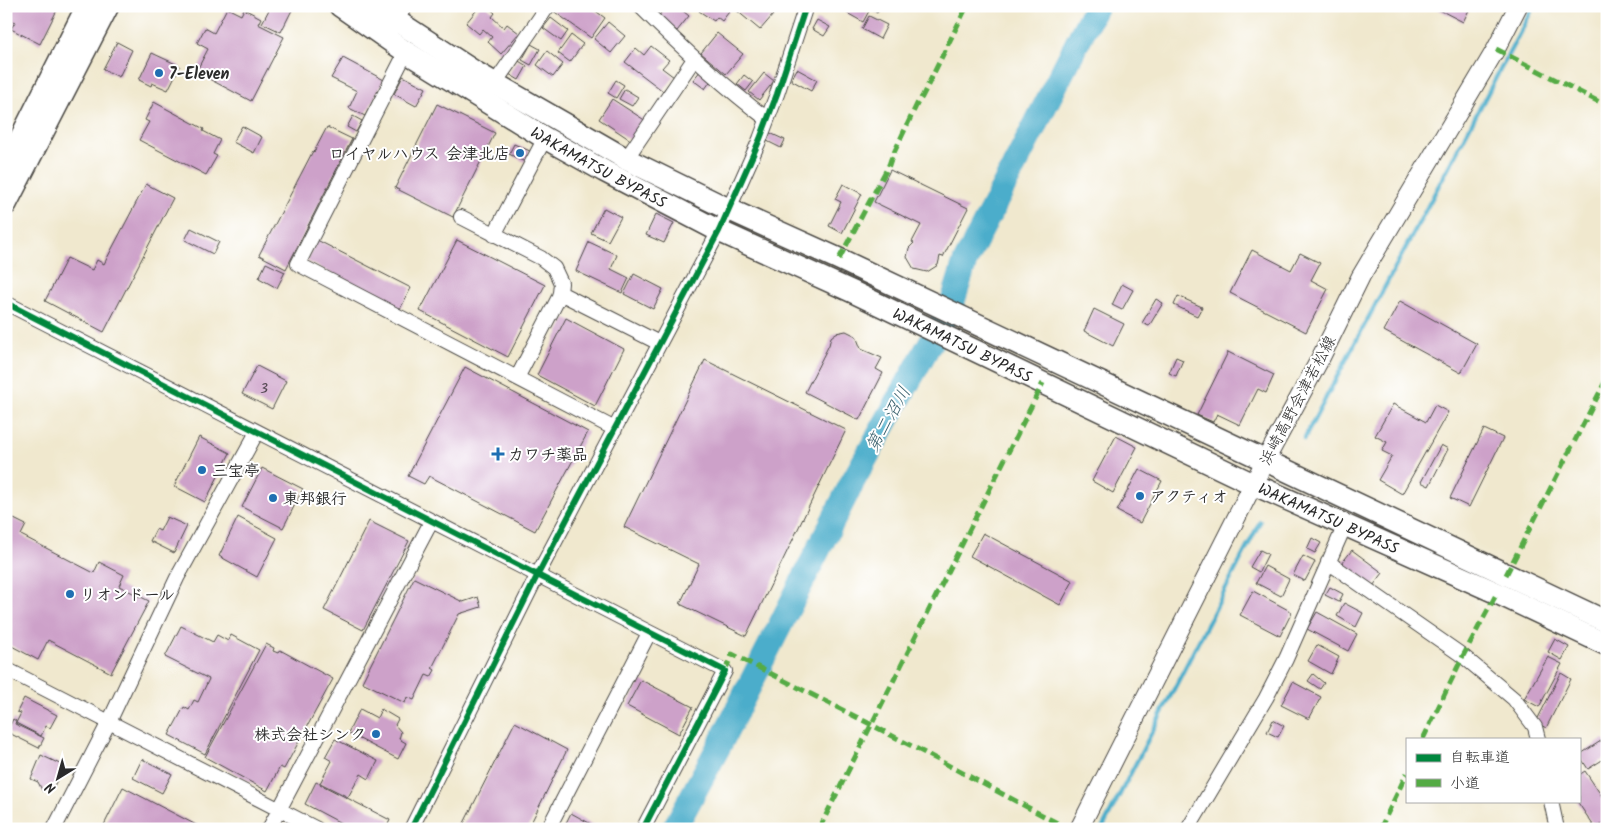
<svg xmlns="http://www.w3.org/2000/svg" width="1613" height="835" font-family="Kalam,'Klee One',sans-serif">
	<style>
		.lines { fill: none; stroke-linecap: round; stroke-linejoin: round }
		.stream { stroke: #4cadcb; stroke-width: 4.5 }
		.river { stroke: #4cadcb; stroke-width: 25 }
		.building { fill: #cda1c9 }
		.minor-casing { stroke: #494743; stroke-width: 16 }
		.major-casing { stroke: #494743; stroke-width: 20 }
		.highway-casing { stroke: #494743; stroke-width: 24 }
		.minor { stroke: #fff; stroke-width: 14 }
		.major { stroke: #fff; stroke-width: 18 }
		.highway { stroke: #fff; stroke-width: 21 }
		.quiet { stroke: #54ab44; stroke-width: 5; stroke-dasharray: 10 5; stroke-linecap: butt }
		.cycleway-casing { stroke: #fff; stroke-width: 9 }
		.cycleway { stroke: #00873e; stroke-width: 6 }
		.poi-dot { fill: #1f6fb2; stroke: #fff; stroke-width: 2 }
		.labels { text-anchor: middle; stroke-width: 4; stroke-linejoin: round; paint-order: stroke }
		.number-label { font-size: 14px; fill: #544852 }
		.poi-label { font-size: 16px; font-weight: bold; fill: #2b2b2b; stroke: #fff; text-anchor: start }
		.street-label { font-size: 16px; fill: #2b2b2b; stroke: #fff }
		.water-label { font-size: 18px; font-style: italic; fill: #385f6b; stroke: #fff }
	</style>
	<rect width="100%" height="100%" fill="#fff"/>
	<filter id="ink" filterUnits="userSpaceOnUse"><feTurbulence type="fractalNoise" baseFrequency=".02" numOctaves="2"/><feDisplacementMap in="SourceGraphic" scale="10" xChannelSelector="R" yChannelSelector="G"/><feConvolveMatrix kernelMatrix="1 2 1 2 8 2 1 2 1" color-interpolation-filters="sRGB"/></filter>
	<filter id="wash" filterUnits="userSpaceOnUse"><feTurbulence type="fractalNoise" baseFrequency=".0096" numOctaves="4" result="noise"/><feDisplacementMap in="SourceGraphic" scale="20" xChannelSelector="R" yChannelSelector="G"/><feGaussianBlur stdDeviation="1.12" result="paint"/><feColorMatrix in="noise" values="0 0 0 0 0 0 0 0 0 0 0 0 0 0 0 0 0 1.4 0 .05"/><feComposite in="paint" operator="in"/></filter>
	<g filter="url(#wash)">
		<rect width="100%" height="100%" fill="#f0e8ce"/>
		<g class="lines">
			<path class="stream" d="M 1304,439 L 1534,6
				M 1102,829 L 1260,522"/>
			<path class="river" d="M 674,829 L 719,746 L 853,481 L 952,304 L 965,262 L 1096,6"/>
		</g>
		<g id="blocks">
			<path class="building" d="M 6,6 L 59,6 L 40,44 L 11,29 L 15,22 L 6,18 Z
				M 271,6 L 294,6 L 281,32 L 262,23 Z
				M 480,6 L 487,6 L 495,13 L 492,17 L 504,28 L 507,24 L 519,33 L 501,54 L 488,42 L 492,37 L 483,29 L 479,34 L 466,23 Z
				M 555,6 L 589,6 L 605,18 L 591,38 L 552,10 Z
				M 646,6 L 658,6 L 661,9 L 656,15 Z
				M 666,6 L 677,6 L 689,16 L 677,31 L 658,17 Z
				M 703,6 L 730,6 L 732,8 L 722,21 L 717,17 L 714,21 L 699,11 Z
				M 738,6 L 762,6 L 773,15 L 760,30 L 736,10 Z
				M 851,6 L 861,6 L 869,11 L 863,22 L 847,13 Z
				M 866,6 L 882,6 L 877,13 Z
				M 1432,6 L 1471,6 L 1463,22 Z
				M 227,8 L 241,15 L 244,9 L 261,18 L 258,24 L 284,37 L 251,101 L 196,72 L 208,49 L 197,43 L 205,28 L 214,33 Z
				M 869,16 L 887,25 L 880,39 L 862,29 Z
				M 551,18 L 568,31 L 561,41 L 543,28 Z
				M 817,20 L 830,27 L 824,36 L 812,29 Z
				M 608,22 L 625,36 L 611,53 L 594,39 Z
				M 717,33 L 743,54 L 726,74 L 701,53 Z
				M 571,35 L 583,44 L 570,62 L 558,53 Z
				M 117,42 L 132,50 L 119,77 L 103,69 Z
				M 531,44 L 540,49 L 531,65 L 522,60 Z
				M 651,46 L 669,60 L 662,68 L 674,77 L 663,91 L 625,62 L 636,48 L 644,55 Z
				M 547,51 L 563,64 L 553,77 L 537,65 Z
				M 152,53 L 180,66 L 168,90 L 152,83 L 151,86 L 139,80 Z
				M 343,58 L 384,80 L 365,116 L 349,108 L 357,91 L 331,78 Z
				M 517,60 L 527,66 L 519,80 L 509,74 Z
				M 797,69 L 817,80 L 811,91 L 791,80 Z
				M 701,70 L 712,79 L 705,89 L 693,80 Z
				M 764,73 L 774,81 L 759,100 L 749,92 Z
				M 744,75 L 753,82 L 746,91 L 737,84 Z
				M 403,76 L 426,88 L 416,106 L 394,94 Z
				M 616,80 L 624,85 L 616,98 L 608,93 Z
				M 625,89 L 638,97 L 632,106 L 619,99 Z
				M 612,99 L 646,121 L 632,141 L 599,119 Z
				M 154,102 L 204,129 L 203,131 L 220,140 L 213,154 L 217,156 L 206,175 L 139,140 L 149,122 L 145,120 Z
				M 437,104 L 495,133 L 453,217 L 395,188 Z
				M 353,116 L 362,121 L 356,132 L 347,127 Z
				M 242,126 L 262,137 L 254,153 L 233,142 Z
				M 327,127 L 352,139 L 286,269 L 259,255 L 313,151 L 314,152 Z
				M 770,133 L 785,140 L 781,148 L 767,141 Z
				M 514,144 L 530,151 L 525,162 L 509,154 Z
				M 890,170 L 968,208 L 943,257 L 940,256 L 938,265 L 927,272 L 914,269 L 907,257 L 909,248 L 914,243 L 912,242 L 921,225 L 874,202 Z
				M 146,184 L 173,198 L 104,332 L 45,301 L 67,258 L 92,270 L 97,260 L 104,264 Z
				M 843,184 L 862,194 L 842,233 L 829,226 L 841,202 L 835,199 Z
				M 604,208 L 621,217 L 608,241 L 591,233 Z
				M 656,214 L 674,223 L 664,243 L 646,235 Z
				M 191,228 L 219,242 L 213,254 L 185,240 Z
				M 317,240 L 411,288 L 400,309 L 307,261 Z
				M 457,240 L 545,285 L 508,357 L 420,311 Z
				M 589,242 L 617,255 L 611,269 L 629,278 L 622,293 L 576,271 Z
				M 1252,250 L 1291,270 L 1300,253 L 1320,263 L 1311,280 L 1328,289 L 1306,332 L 1230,293 Z
				M 266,263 L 285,272 L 277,288 L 259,278 Z
				M 634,274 L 663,289 L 653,309 L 624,294 Z
				M 1122,284 L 1133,290 L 1122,310 L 1112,305 Z
				M 1178,296 L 1202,307 L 1197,316 L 1174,305 Z
				M 1156,299 L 1163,303 L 1149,326 L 1142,323 Z
				M 1400,301 L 1477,344 L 1461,373 L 1384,331 Z
				M 1094,309 L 1124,324 L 1113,346 L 1084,331 Z
				M 566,318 L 624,349 L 595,406 L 537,375 Z
				M 846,331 L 856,336 L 861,349 L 882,358 L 876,369 L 883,373 L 859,420 L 805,392 L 829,345 L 831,337 L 836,333 Z
				M 1228,352 L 1274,375 L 1266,393 L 1258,389 L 1240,425 L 1217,414 L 1213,422 L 1197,415 Z
				M 1176,357 L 1183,360 L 1176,376 L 1169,373 Z
				M 705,360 L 846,430 L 746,636 L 680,604 L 699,564 L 624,527 Z
				M 257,366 L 286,381 L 272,409 L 242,394 Z
				M 465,367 L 588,432 L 535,531 L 429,476 L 424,484 L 408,476 Z
				M 1393,404 L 1426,422 L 1435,405 L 1448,412 L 1402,494 L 1378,480 L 1392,456 L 1382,451 L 1387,442 L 1375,436 Z
				M 1484,429 L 1503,438 L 1469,507 L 1450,498 Z
				M 1116,436 L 1137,447 L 1113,493 L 1092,481 Z
				M 199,437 L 230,453 L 205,502 L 174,486 Z
				M 1441,445 L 1448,449 L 1429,486 L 1421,482 Z
				M 262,468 L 303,489 L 283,528 L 242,507 Z
				M 1139,469 L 1162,481 L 1140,523 L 1117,511 Z
				M 6,515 L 26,525 L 21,535 L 94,573 L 99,562 L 124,575 L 119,586 L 149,601 L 111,673 L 48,640 L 38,660 L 6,643 Z
				M 167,517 L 187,526 L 174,553 L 150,541 L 156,529 L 160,531 Z
				M 238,517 L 277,538 L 257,577 L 219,556 Z
				M 369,521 L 409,541 L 363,630 L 324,610 Z
				M 983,533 L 1073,581 L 1060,605 L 970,556 Z
				M 1312,538 L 1321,543 L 1315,553 L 1307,549 Z
				M 1260,550 L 1268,554 L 1259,572 L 1250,567 Z
				M 1352,550 L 1383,573 L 1373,586 L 1342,563 Z
				M 1303,556 L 1315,562 L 1305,581 L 1293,575 Z
				M 1265,566 L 1289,579 L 1281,596 L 1256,583 Z
				M 414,578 L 463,602 L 478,597 L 481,607 L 459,614 L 432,668 L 435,670 L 431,677 L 426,675 L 414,700 L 407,697 L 405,703 L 362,682 Z
				M 1330,587 L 1343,594 L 1339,602 L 1325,595 Z
				M 1253,591 L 1292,612 L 1280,636 L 1240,615 Z
				M 1344,603 L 1363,613 L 1356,627 L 1337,616 Z
				M 1317,612 L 1357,634 L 1348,651 L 1307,629 Z
				M 181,626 L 213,642 L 217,635 L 228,641 L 231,635 L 259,650 L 205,754 L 169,735 L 184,707 L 189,710 L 194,700 L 198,702 L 209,679 L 165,657 Z
				M 1555,639 L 1569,647 L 1562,660 L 1548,652 Z
				M 266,644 L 274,648 L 273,651 L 278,653 L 280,650 L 333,679 L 284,769 L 280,767 L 267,791 L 205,757 Z
				M 1317,645 L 1339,657 L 1331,674 L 1308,661 Z
				M 1548,657 L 1562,664 L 1539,707 L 1524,699 Z
				M 1561,673 L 1571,679 L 1546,728 L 1536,722 Z
				M 1313,674 L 1324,683 L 1320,689 L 1308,681 Z
				M 641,680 L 693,707 L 679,734 L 627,706 Z
				M 1293,682 L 1321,697 L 1309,719 L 1281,705 Z
				M 24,698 L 57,715 L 50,728 L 46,726 L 41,736 L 16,723 L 21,713 L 17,712 Z
				M 360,709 L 377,718 L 381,709 L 398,719 L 395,725 L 401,732 L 399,739 L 406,743 L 398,759 L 348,733 Z
				M 13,719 L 16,721 L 15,724 L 44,738 L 39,748 L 7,732 Z
				M 1273,720 L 1284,726 L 1278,737 L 1267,732 Z
				M 515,722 L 567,750 L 528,829 L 461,829 Z
				M 335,739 L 378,761 L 369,779 L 361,774 L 348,797 L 320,783 L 332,761 L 325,757 Z
				M 1604,739 L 1607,744 L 1607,757 L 1588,769 L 1579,755 Z
				M 41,755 L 64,766 L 52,790 L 46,787 L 43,792 L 38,782 L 31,779 Z
				M 142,759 L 172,774 L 162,793 L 133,778 Z
				M 1585,771 L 1607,804 L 1607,820 L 1595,828 L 1577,801 L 1579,801 L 1579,775 Z
				M 316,782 L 390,820 L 386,829 L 352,829 L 305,804 Z
				M 123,787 L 204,829 L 102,829 Z
				M 571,813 L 600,829 L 563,829 Z"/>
		</g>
	</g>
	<g filter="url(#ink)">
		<use href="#blocks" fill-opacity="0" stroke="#494743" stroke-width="1"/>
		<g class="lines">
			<g class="minor-casing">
				<path id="minor" d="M 640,6 C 680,46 722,85 767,119
					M 393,27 L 405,6
					M 406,52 L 298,264 L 615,429
					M 495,83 L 548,6
					M 626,159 L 694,59
					M 461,217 L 541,258 L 554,268 L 561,283 L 560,293 L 558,299 L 517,378
					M 494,235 L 545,138
					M 560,293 L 659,343
					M 6,303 L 725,671 L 643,829
					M 1328,562 L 1463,656 L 1514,699 L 1535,727 L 1538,739
					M 6,669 L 317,829
					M 1551,801 L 1557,829
					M 54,829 L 109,722 L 177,578 L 257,432
					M 269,829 L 431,522
					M 411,829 L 537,576 L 719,231 L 760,139 L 777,94 L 804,12
					M 548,829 L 649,633
					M 1188,829 L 1266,698 L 1286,659 L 1345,525"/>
			</g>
			<g class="major-casing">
				<path id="major" d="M 1079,829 L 1265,461 L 1320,359 L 1361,276 L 1496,49 L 1518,6"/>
			</g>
			<g class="highway-casing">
				<g id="highway">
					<path id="s1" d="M 340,6 L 406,52 L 545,138 L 604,171 L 719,231 L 853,292 L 1253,484 L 1497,593 L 1607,645"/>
					<path d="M 374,6 L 475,72 L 626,159 L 728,209 L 839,259 L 1607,622"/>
					<path d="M 6,167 L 87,6"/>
					<path d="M 6,204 L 108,6"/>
				</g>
			</g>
			<use href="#minor" class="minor"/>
			<use href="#major" class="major"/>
			<use href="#highway" class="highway"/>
			<path class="quiet" d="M 1496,49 L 1607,106
				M 839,259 L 889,165 L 891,159 L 917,104 L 922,97 L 967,6
				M 1506,575 L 1607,378
				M 725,671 L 732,654 L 872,725 L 1061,825
				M 1423,739 L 1463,656 L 1497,593
				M 819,829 L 1043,383
				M 1380,829 L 1407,773"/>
			<g class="cycleway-casing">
				<path id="cycleway" d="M 6,303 L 725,671 L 643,829
					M 411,829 L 537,576 L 719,231 L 760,139 L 777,94 L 804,12"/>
			</g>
			<use href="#cycleway" class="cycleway"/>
		</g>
	</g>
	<g class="poi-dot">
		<circle cx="159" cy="73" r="5"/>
		<circle cx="520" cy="153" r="5"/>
		<path d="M495.5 446.5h5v5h5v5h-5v5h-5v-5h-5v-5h5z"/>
		<circle cx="202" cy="470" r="5"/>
		<circle cx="1140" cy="496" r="5"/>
		<circle cx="273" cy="498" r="5"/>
		<circle cx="70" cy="594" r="5"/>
		<circle cx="376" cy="734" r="5"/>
	</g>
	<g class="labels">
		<g class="number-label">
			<text x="264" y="393">3</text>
		</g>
		<g class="poi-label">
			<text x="169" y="79">7-Eleven</text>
			<text x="510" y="159" text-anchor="end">ロイヤルハウス 会津北店</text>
			<text x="508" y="460">カワチ薬品</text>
			<text x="212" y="476">三宝亭</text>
			<text x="1150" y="502">アクティオ</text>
			<text x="283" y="504">東邦銀行</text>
			<text x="80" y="600">リオンドール</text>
			<text x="366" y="740" text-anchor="end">株式会社シンク</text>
		</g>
		<g class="street-label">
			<text dy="6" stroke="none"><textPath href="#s1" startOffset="305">WAKAMATSU BYPASS</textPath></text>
			<text dy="6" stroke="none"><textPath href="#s1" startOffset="710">WAKAMATSU BYPASS</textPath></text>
			<text transform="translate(1297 400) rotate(-62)" y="6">浜崎高野会津若松線</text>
			<text dy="6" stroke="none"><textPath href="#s1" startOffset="1115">WAKAMATSU BYPASS</textPath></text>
		</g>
		<g class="water-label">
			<text transform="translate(888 419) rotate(-61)" y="6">第二沼川</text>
		</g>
	</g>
	<rect width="1613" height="835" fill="none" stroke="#fff" stroke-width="25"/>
	<rect x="1406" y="738" width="175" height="65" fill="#ffffff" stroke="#aaaaaa"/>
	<rect x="1416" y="754" width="25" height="8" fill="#00873e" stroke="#aaaaaa"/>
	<text x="1450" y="762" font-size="15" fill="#2b2b2b">自転車道</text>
	<rect x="1416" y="779" width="25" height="8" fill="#54ab44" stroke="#aaaaaa"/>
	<text x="1450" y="788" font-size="15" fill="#2b2b2b">小道</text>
	<g transform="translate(58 778) rotate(217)" stroke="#ffffff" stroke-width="4" paint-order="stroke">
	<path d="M0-4L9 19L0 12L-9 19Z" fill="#2b2b2b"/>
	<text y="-8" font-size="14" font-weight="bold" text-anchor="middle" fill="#2b2b2b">N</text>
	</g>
</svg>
